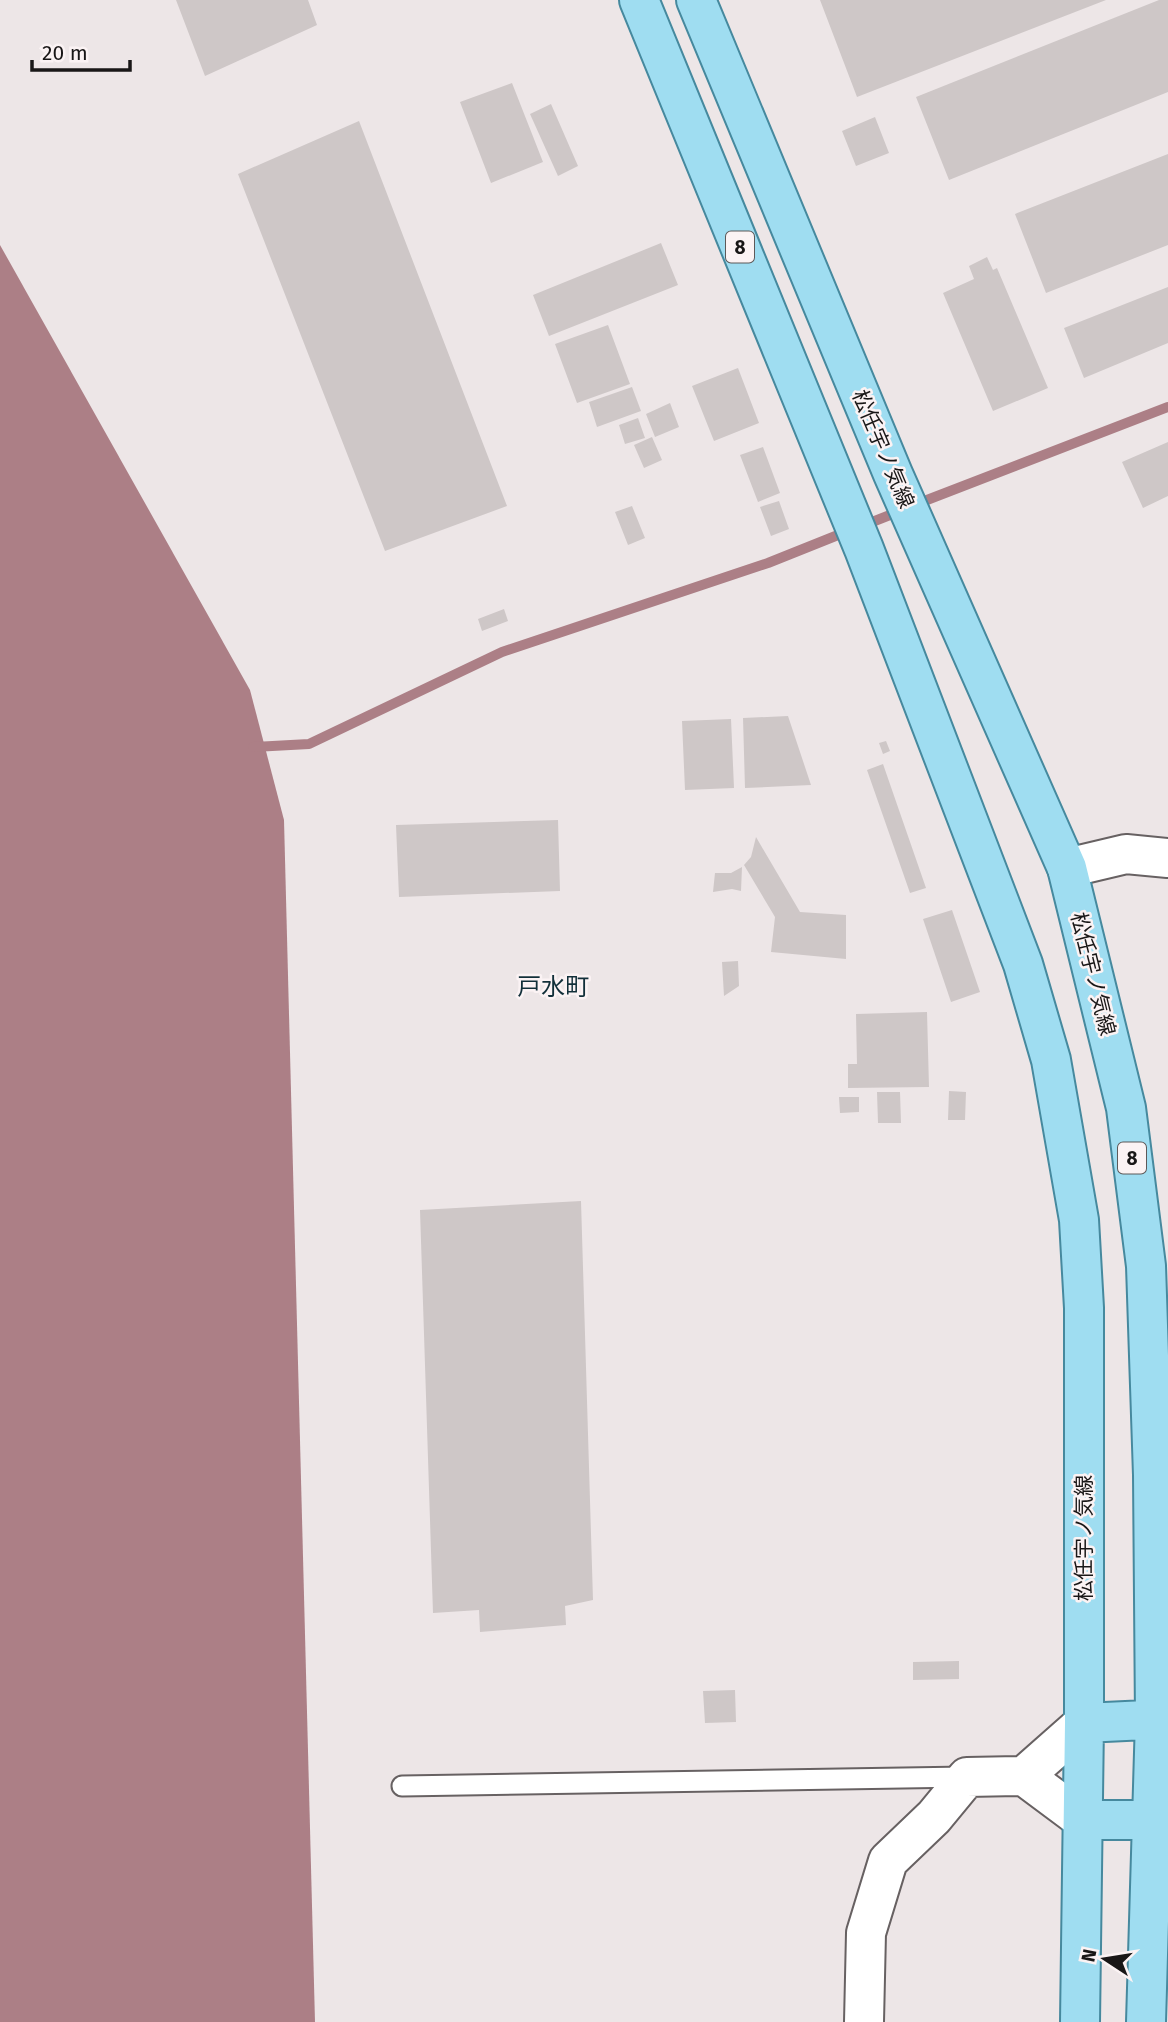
<svg xmlns="http://www.w3.org/2000/svg" width="1168" height="2022" font-family="'Fira Sans','Noto Sans JP',sans-serif">
	<style>
		.water { fill: #ac7f86 }
		.lines { fill: none; stroke-linecap: round; stroke-linejoin: round }
		.stream { stroke: #ac7f86; stroke-width: 10 }
		.building { fill: #cec7c7 }
		.service-casing { stroke: #676162; stroke-width: 23 }
		.minor-casing { stroke: #676162; stroke-width: 42 }
		.tertiary-casing { stroke: #676162; stroke-width: 42 }
		.primary-casing { stroke: #46899e; stroke-width: 42 }
		.service { stroke: #fff; stroke-width: 19 }
		.minor { stroke: #fff; stroke-width: 38 }
		.tertiary { stroke: #fff; stroke-width: 38 }
		.primary { stroke: #9fddf1; stroke-width: 38 }
		.labels { text-anchor: middle; stroke-width: 5; stroke-linejoin: round; paint-order: stroke }
		.shield { fill: #fbf3f4; stroke: #5d5959; stroke-width: 2 }
		.shield-label { font-size: 19px; font-weight: bold; fill: #191717 }
		.street-label { font-size: 21px; fill: #191717; stroke: #fbf3f4 }
		.quarter-label { font-size: 24px; fill: #112f39; stroke: #fbf3f4 }
	</style>
	<rect width="100%" height="100%" fill="#ede6e7"/>
	<path class="water" d="M 0,245 L 250,690 L 284,820 L 315,2022 L 0,2022 Z"/>
	<g class="lines">
		<path class="stream" d="M 914,505 L 1168,407
			M 862,526 L 900,511
			M 253,747 L 309,744 L 502,652 L 768,563 L 848,531"/>
	</g>
	<path class="building" d="M 176,0 L 308,0 L 317,25 L 205,76 Z
		M 820,0 L 1106,0 L 857,97 Z
		M 1159,0 L 1168,0 L 1168,92 L 949,180 L 916,97 Z
		M 512,83 L 543,162 L 491,183 L 460,102 Z
		M 551,104 L 578,166 L 558,176 L 530,114 Z
		M 875,117 L 889,153 L 856,166 L 842,131 Z
		M 359,121 L 507,506 L 385,551 L 238,174 Z
		M 1168,154 L 1168,245 L 1046,293 L 1015,214 Z
		M 661,243 L 678,285 L 549,336 L 533,295 Z
		M 987,257 L 993,270 L 997,268 L 1048,388 L 993,411 L 943,293 L 974,279 L 969,266 Z
		M 1168,287 L 1168,343 L 1084,378 L 1064,328 Z
		M 608,325 L 630,384 L 577,403 L 555,344 Z
		M 738,368 L 759,423 L 714,441 L 692,386 Z
		M 632,387 L 641,411 L 597,427 L 589,402 Z
		M 670,403 L 679,427 L 655,437 L 646,414 Z
		M 638,418 L 645,438 L 625,444 L 619,425 Z
		M 652,437 L 662,460 L 644,468 L 634,445 Z
		M 1168,442 L 1168,496 L 1143,508 L 1122,462 Z
		M 763,447 L 780,493 L 758,502 L 740,455 Z
		M 779,501 L 789,529 L 771,536 L 760,507 Z
		M 632,506 L 645,538 L 628,545 L 615,512 Z
		M 504,609 L 508,621 L 482,631 L 478,619 Z
		M 788,716 L 811,785 L 745,788 L 743,718 Z
		M 731,719 L 734,788 L 685,790 L 682,721 Z
		M 886,741 L 890,751 L 883,754 L 879,743 Z
		M 883,764 L 926,888 L 910,893 L 867,770 Z
		M 558,820 L 560,891 L 399,897 L 396,825 Z
		M 756,837 L 800,912 L 846,915 L 846,959 L 771,952 L 775,917 L 744,865 L 751,857 Z
		M 742,867 L 741,891 L 732,889 L 713,892 L 715,873 L 731,873 Z
		M 952,910 L 980,992 L 951,1002 L 923,919 Z
		M 738,961 L 739,986 L 724,996 L 722,962 Z
		M 927,1012 L 929,1087 L 848,1088 L 848,1064 L 857,1064 L 856,1014 Z
		M 949,1091 L 966,1092 L 965,1120 L 948,1120 Z
		M 877,1092 L 900,1092 L 901,1123 L 878,1123 Z
		M 839,1097 L 859,1097 L 859,1112 L 840,1113 Z
		M 581,1201 L 593,1600 L 565,1606 L 566,1625 L 480,1632 L 479,1610 L 433,1613 L 420,1210 Z
		M 959,1661 L 959,1679 L 913,1680 L 913,1662 Z
		M 735,1690 L 736,1722 L 705,1723 L 703,1691 Z"/>
	<g class="lines">
		<g class="service-casing">
			<path id="service" d="M 402,1786 L 966,1777"/>
		</g>
		<g class="minor-casing">
			<path id="minor" d="M 1067,868 L 1126,854 L 1168,858"/>
		</g>
		<g class="tertiary-casing">
			<path id="tertiary" d="M 1024,1776 L 1084,1723
				M 864,2022 L 866,1933 L 888,1861 L 934,1817 L 967,1777 L 1024,1776 L 1083,1820"/>
		</g>
		<g class="primary-casing">
			<path id="primary" d="M 639,0 L 864,549 L 1023,964 L 1051,1060 L 1079,1220 L 1084,1308 L 1084,1723 L 1080,2022
				M 696,0 L 893,474 L 1067,868 L 1126,1108 L 1146,1266 L 1153,1475 L 1155,1719 L 1146,2022
				M 1084,1723 L 1168,1719
				M 1083,1820 L 1168,1820"/>
		</g>
		<use href="#service" class="service"/>
		<use href="#minor" class="minor"/>
		<use href="#tertiary" class="tertiary"/>
		<use href="#primary" class="primary"/>
	</g>
	<g class="labels">
		<g class="shield">
			<rect x="726" y="231.5" width="28" height="31" rx="5"/>
			<rect x="1118" y="1142.5" width="28" height="31" rx="5"/>
		</g>
		<g class="shield-label">
			<text x="740" y="254">8</text>
			<text x="1132" y="1165">8</text>
		</g>
		<g class="street-label">
			<text transform="translate(883 449) rotate(67)" y="7">松任宇ノ気線</text>
			<text transform="translate(1093 974) rotate(76)" y="7">松任宇ノ気線</text>
			<text transform="translate(1084 1538) rotate(-90)" y="7">松任宇ノ気線</text>
		</g>
		<g class="quarter-label">
			<text x="553" y="995">戸水町</text>
		</g>
	</g>
	<g transform="translate(1105 1959) rotate(282)" stroke="#fbf3f4" stroke-width="5" paint-order="stroke">
	<path d="M0-5L12 26L0 18L-12 26Z" fill="#191717"/>
	<text y="-10" font-size="19" font-weight="bold" text-anchor="middle" fill="#191717">N</text>
	</g>
	<path d="M32 60v10h98v-10" fill="none" stroke="#191717" stroke-width="3.5"/>
	<text x="42" y="60" font-size="21" fill="#191717" stroke="#fbf3f4" stroke-width="5" paint-order="stroke">20 m</text>
</svg>
